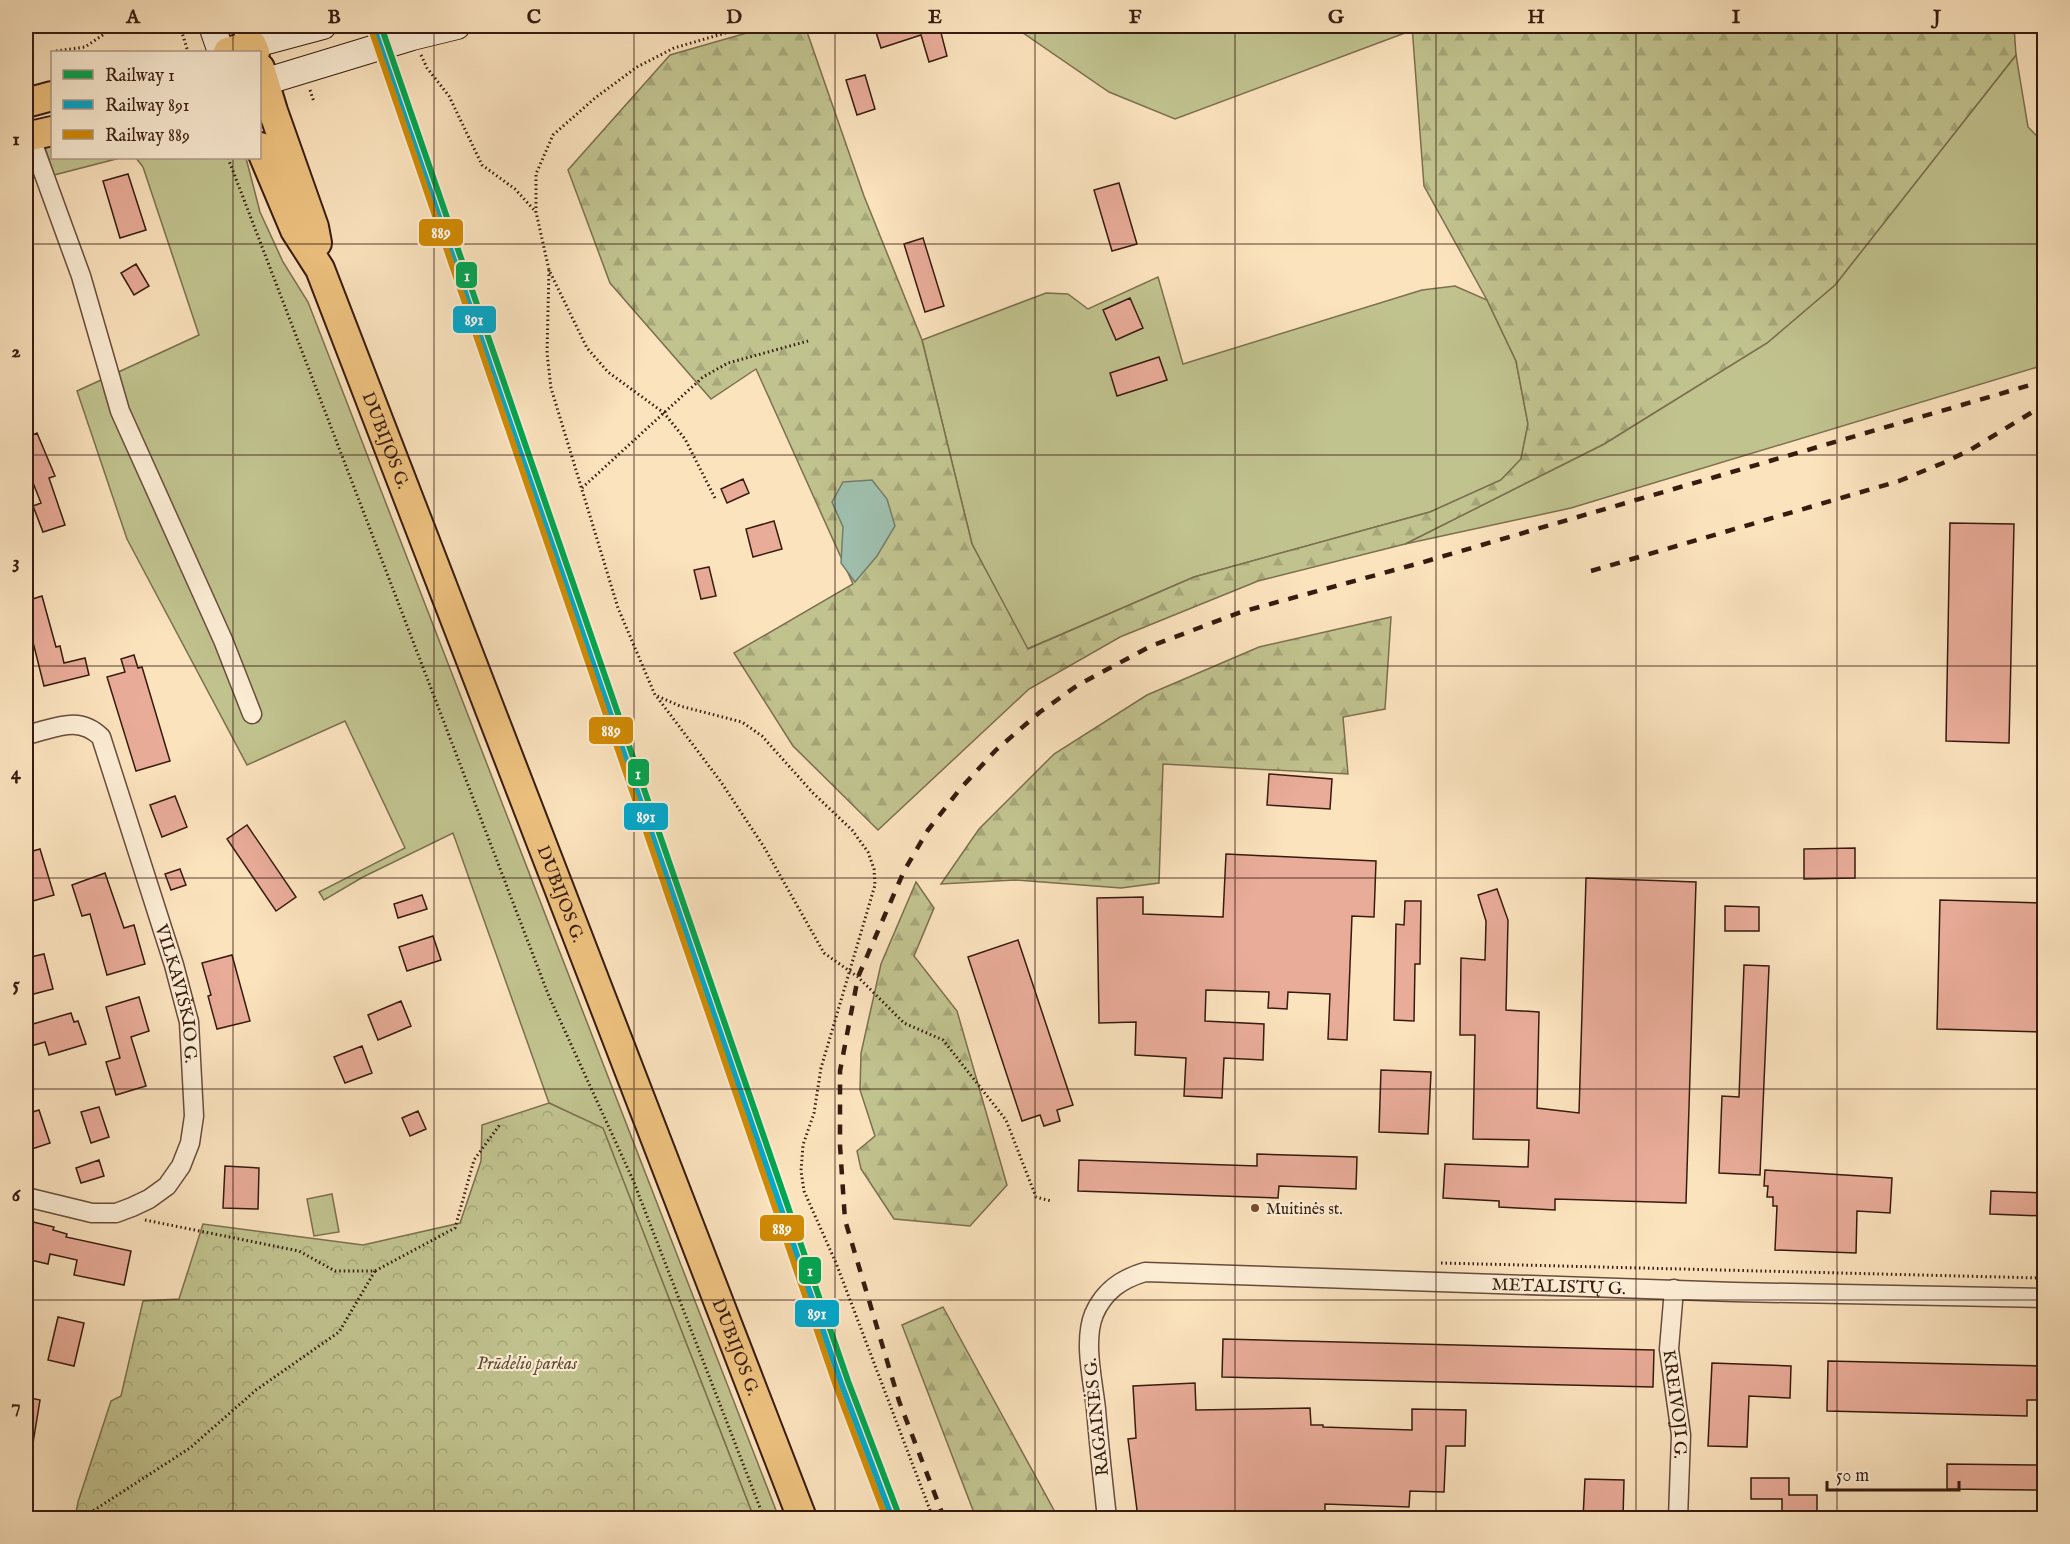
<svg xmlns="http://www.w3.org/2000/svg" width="2070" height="1544" font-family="'IM FELL English',serif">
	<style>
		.grass { fill: #c1c38f; stroke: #7c6f4f; stroke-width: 1.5 }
		.forest { fill: url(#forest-firs); stroke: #7c6f4f; stroke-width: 1.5 }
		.park { fill: url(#park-crowns); stroke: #7c6f4f; stroke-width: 1.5 }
		.water { fill: #9fbfad; stroke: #757d6e; stroke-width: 1.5 }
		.building { fill: #e9ac99; stroke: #371b0f; stroke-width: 1.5 }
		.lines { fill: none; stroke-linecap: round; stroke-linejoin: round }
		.minor-casing { stroke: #684d3b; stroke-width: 21 }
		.secondary-casing { stroke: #371b0f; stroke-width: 28 }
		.primary-casing { stroke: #371b0f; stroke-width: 32 }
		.path { stroke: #371b0f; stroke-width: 3; stroke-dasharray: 1.5 3; stroke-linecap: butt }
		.minor { stroke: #fcedd5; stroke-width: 18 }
		.secondary { stroke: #fcedd5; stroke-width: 26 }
		.primary { stroke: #eec27f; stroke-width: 28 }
		.rail { stroke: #371b0f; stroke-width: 4.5; stroke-dasharray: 10 10; stroke-linecap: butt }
		.rail-1-casing { stroke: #fcedd5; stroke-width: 10 }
		.rail-2-casing { stroke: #fcedd5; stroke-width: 10 }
		.rail-3-casing { stroke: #fcedd5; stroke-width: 10 }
		.rail-1 { stroke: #00a651; stroke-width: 6 }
		.rail-2 { stroke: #00a9ce; stroke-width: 6 }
		.rail-3 { stroke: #d18a03; stroke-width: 6 }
		.grid { fill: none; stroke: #371b0f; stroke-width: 1.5; stroke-opacity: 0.55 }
		.bus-dot { fill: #7a4b2a; stroke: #fcedd5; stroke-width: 2 }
		.labels { text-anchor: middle; stroke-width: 4.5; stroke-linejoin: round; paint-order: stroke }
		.bus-label { font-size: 16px; fill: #371b0f; stroke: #fcedd5; text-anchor: start }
		.street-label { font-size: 18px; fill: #371b0f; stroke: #fcedd5 }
		.park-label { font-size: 18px; font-style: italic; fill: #604d35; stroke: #fcedd5 }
		.line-badge { stroke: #fcedd5; stroke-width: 2 }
		.badge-label { font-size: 16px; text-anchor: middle; font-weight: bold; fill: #fff }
		.neatline { fill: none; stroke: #371b0f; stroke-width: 2 }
		.grid-label { font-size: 20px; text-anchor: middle; font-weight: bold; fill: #371b0f }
	</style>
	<defs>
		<pattern id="forest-firs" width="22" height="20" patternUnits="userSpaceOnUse" patternTransform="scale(1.5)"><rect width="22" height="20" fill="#c1c38f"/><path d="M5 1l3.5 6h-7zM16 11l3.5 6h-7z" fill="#a6a77a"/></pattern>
		<pattern id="park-crowns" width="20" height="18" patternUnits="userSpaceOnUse" patternTransform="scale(1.5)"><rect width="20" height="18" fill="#c1c38f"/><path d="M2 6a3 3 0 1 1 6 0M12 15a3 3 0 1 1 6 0" fill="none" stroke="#a6a77a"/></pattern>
	</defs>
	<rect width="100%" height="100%" fill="#fbe3be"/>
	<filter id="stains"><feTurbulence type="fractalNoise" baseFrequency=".00333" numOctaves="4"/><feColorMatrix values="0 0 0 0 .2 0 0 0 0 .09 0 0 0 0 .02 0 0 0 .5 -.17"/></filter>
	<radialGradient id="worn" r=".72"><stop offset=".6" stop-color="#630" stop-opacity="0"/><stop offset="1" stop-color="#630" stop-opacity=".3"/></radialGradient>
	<path class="grass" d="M 1013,26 L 1412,26 L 1413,30 L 1175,119 L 1109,92 Z
		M 2016,55 L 2028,127 L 2044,143 L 2044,365 L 1571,508 L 1405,544 L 1604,444 L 1767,343 L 1835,285 Z
		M 52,139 L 52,158 L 120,158 L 54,175 L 43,141 Z
		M 136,158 L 246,158 L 260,212 L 283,262 L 308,302 L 779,1518 L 754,1518 L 603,1129 L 549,1103 L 453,833 L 363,877 L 324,900 L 319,892 L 405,848 L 345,721 L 247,765 L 127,539 L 77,391 L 199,335 L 143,167 Z
		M 1158,277 L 1183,364 L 1422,290 L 1455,286 L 1487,300 L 1516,361 L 1528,424 L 1521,459 L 1501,480 L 1430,512 L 1194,577 L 1027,649 L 972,544 L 922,340 L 1046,293 L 1068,294 L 1088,309 Z
		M 332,1194 L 339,1232 L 314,1236 L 307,1199 Z"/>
	<path class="forest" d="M 771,26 L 805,26 L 864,196 L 922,340 L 972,544 L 1028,649 L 1194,577 L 1430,512 L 1501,480 L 1521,459 L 1528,424 L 1516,361 L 1487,300 L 1424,186 L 1412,26 L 2014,26 L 2016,55 L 1835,285 L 1767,343 L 1604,444 L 1405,544 L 1258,581 L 1120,637 L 1029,689 L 878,830 L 793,746 L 734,653 L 853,584 L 756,369 L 711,399 L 610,283 L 568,170 L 670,55 Z
		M 1391,617 L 1385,709 L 1343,717 L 1348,774 L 1163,764 L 1159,883 L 1121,888 L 1015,880 L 941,884 L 979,829 L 1054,754 L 1147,695 L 1259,647 Z
		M 916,882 L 934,908 L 914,956 L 957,1011 L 1007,1185 L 970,1226 L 894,1219 L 861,1169 L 857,1151 L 875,1136 L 860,1090 L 861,1053 L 881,964 Z
		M 943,1307 L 1055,1512 L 1056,1518 L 976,1518 L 902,1325 Z"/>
	<path class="park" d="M 549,1103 L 603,1128 L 754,1518 L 75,1518 L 78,1502 L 111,1401 L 121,1396 L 143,1301 L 179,1299 L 203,1224 L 363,1245 L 460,1223 L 481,1161 L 482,1125 Z"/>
	<path class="water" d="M 872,480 L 887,499 L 895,526 L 877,556 L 855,582 L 841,563 L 843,527 L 832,502 L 843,482 Z"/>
	<path class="building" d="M 874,26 L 942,26 L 942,28 L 940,29 L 947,56 L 929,62 L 921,35 L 881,48 Z
		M 865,75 L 875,109 L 857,115 L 846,80 Z
		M 128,174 L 146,230 L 120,238 L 103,181 Z
		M 1119,183 L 1137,244 L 1112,251 L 1094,190 Z
		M 923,238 L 944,306 L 925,312 L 904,244 Z
		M 136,264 L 149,286 L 134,295 L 121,273 Z
		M 1130,298 L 1143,328 L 1116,340 L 1103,310 Z
		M 1159,357 L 1167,380 L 1117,396 L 1110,373 Z
		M 37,433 L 55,476 L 49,478 L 65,525 L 43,532 L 33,506 L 41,503 L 26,465 L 26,438 Z
		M 743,479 L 749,493 L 727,503 L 721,489 Z
		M 774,521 L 782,549 L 753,557 L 746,529 Z
		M 1950,523 L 2014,524 L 2009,743 L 1946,741 Z
		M 709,567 L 716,596 L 701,599 L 694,570 Z
		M 42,596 L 56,647 L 60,646 L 64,663 L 85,658 L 89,675 L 44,686 L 32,638 L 30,639 L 26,624 L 26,601 Z
		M 134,655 L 138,668 L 142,667 L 170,761 L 136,771 L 107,677 L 125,672 L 121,659 Z
		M 1269,774 L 1332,779 L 1330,809 L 1267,805 Z
		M 175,796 L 187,827 L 162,837 L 150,805 Z
		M 247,825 L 296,897 L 276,911 L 227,839 Z
		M 1855,848 L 1855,878 L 1804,879 L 1804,849 Z
		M 40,849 L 54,895 L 26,903 L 26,853 Z
		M 1226,854 L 1376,861 L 1374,917 L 1352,916 L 1347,1040 L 1328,1039 L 1330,994 L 1288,992 L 1287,1009 L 1268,1008 L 1269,992 L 1206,990 L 1205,1021 L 1264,1024 L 1263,1060 L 1224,1058 L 1222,1098 L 1184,1096 L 1186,1058 L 1135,1055 L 1136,1022 L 1099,1023 L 1097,898 L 1143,897 L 1143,914 L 1223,917 Z
		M 180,869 L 186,885 L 171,890 L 165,874 Z
		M 105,873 L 124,928 L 134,925 L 145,964 L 107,975 L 90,914 L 82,916 L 72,885 Z
		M 1586,878 L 1696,882 L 1686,1203 L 1555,1199 L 1555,1210 L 1499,1207 L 1499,1201 L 1443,1198 L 1445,1164 L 1528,1167 L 1529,1140 L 1473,1139 L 1475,1035 L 1460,1035 L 1461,958 L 1485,960 L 1486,921 L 1478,895 L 1497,889 L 1508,920 L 1506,1010 L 1539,1012 L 1537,1108 L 1579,1113 Z
		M 422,895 L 427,909 L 398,918 L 394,904 Z
		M 1940,900 L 2044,903 L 2044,1032 L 1937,1029 Z
		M 1405,901 L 1421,901 L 1420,964 L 1415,964 L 1414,1021 L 1394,1020 L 1396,924 L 1404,925 Z
		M 1725,906 L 1759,907 L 1759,931 L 1725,931 Z
		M 433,936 L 441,960 L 407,971 L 399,947 Z
		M 1018,940 L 1073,1105 L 1057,1110 L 1060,1121 L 1044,1126 L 1040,1115 L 1022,1121 L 968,957 Z
		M 44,954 L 53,989 L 26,996 L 26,958 Z
		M 232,955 L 250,1021 L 217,1029 L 208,996 L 211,995 L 202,963 Z
		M 1744,965 L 1769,966 L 1760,1175 L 1719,1173 L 1722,1096 L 1739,1097 Z
		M 139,997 L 149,1031 L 131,1037 L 146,1086 L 116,1095 L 106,1062 L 120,1058 L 106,1007 Z
		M 401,1001 L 411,1026 L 378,1040 L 368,1015 Z
		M 71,1013 L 74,1022 L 78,1021 L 86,1044 L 49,1055 L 45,1042 L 31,1046 L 26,1026 Z
		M 362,1046 L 372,1073 L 345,1083 L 334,1057 Z
		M 1381,1070 L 1431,1072 L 1428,1134 L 1379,1132 Z
		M 99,1107 L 109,1137 L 91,1143 L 81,1112 Z
		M 39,1110 L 50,1143 L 26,1151 L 26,1114 Z
		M 418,1111 L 426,1129 L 410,1136 L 402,1118 Z
		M 1257,1154 L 1357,1157 L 1356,1189 L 1279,1186 L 1278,1198 L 1078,1191 L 1079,1160 L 1257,1166 Z
		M 99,1160 L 104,1176 L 81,1183 L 76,1168 Z
		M 225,1166 L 259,1168 L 258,1209 L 223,1208 Z
		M 1765,1170 L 1892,1178 L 1890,1213 L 1857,1211 L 1856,1253 L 1775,1250 L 1777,1206 L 1773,1206 L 1773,1197 L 1767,1197 L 1768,1186 L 1764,1186 Z
		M 1991,1191 L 2044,1193 L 2044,1216 L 1990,1214 Z
		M 29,1221 L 54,1227 L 53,1230 L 67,1234 L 66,1237 L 131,1251 L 124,1285 L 74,1275 L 77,1260 L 50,1254 L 48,1264 L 26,1259 L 26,1237 Z
		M 58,1317 L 84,1323 L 74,1366 L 48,1360 Z
		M 1223,1339 L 1654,1350 L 1653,1387 L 1222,1377 Z
		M 1828,1361 L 2044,1366 L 2044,1400 L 2027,1400 L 2027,1416 L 1827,1411 Z
		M 1712,1363 L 1791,1366 L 1790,1398 L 1749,1396 L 1747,1447 L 1708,1446 Z
		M 1195,1383 L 1196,1410 L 1310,1408 L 1311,1425 L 1323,1425 L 1323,1427 L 1412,1430 L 1412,1409 L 1466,1410 L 1465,1446 L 1446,1446 L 1444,1492 L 1410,1491 L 1409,1507 L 1325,1504 L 1325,1518 L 1138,1518 L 1128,1439 L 1136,1438 L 1133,1386 Z
		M 26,1397 L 40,1400 L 33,1443 L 26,1442 Z
		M 1947,1464 L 2044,1465 L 2044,1490 L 1947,1489 Z
		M 1751,1478 L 1789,1478 L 1789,1495 L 1817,1495 L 1817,1518 L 1782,1518 L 1782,1499 L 1751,1499 Z
		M 1585,1479 L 1624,1480 L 1623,1518 L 1583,1518 Z"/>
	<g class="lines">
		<g class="minor-casing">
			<g id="minor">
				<path d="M 30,136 L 81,276 L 120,411 L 223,640 L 252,714"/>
				<path id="s1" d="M 26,735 C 54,729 78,714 101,737 L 174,965 L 189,1022 L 194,1116 L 190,1143 L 181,1166 L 167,1186 L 149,1199 L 132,1207 L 116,1213 L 92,1213 L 26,1197"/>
				<path id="s2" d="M 1674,1289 L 1669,1349 L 1681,1435 L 1678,1518"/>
				<path id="s3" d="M 1107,1518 C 1103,1482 1099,1446 1096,1409 C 1093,1381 1083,1341 1094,1314 C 1104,1291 1121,1279 1145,1272 L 1734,1292 L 2044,1298"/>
			</g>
		</g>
		<g class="secondary-casing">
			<path id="secondary" d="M 212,26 L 221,52
				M 246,26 L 252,45 L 323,26
				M 264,82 L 412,37 L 457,26"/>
		</g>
		<g class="primary-casing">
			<g id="primary">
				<path d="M 228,52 L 252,45 L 255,52"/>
				<path d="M 260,68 L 273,111 L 314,227 L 317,243"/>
				<path d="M 26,103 L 52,96"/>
				<path d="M 26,137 L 52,131"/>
				<path id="s4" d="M 260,147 L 295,230 L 320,269 L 802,1518"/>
			</g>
		</g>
		<path class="path" d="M 180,26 L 188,52
			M 56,51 L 85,47 L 116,26
			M 421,55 L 427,68 L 449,96 L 482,165 L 515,189 L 535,211
			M 310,90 L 314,102
			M 228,158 L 548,994 L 633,1180 L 764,1518
			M 549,270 L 547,353 L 551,388 L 618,608 L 655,695 L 680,706 L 742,722 L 762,736 L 813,793 L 852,830 L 868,852 L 874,869 L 875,885 L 821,1068 L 814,1113 L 803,1145 L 801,1171 L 804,1191 L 836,1263 L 933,1518
			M 582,488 L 703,377 L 728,363 L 808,341
			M 715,498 L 685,439 L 664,413 L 608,372 L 587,348 L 549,270 L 536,212 L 536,174 L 553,135 L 595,98 L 637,67 L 674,48 L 749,26
			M 657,697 L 721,782 L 764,847 L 824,953 L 858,977 L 904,1023 L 943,1040 L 1006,1120 L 1036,1197 L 1051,1201
			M 145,1220 L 299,1251 L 335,1271 L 375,1271 L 455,1228 L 474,1160 L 501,1123
			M 1441,1263 L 2040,1278
			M 82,1518 L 190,1448 L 256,1390 L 339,1332 L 375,1271"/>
		<use href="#minor" class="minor"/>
		<use href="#secondary" class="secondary"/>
		<use href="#primary" class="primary"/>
		<path class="rail" d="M 1591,571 L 1899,481 L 1943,463 L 1970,450 L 2044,405
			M 944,1518 L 899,1401 L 845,1220 L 840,1146 L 840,1071 L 858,977 L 904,871 L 928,830 L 960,789 L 996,750 L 1040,712 L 1078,685 L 1151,646 L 1241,612 L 1420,563 L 2044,381"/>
		<g class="rail-1-casing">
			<path id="rail-1" d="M 381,26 L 848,1381 L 900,1518"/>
		</g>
		<g class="rail-2-casing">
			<path id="rail-2" d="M 374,28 L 841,1383 L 892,1518"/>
		</g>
		<g class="rail-3-casing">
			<path id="rail-3" d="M 370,26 L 836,1386 L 886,1518"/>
		</g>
		<use href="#rail-1" class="rail-1"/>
		<use href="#rail-2" class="rail-2"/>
		<use href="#rail-3" class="rail-3"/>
	</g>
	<path class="grid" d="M 233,26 L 233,52M 434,26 L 434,1518M 634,26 L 634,1518M 835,26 L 835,1518M 1035,26 L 1035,1518M 1235,26 L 1235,1518M 1436,26 L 1436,1518M 1636,26 L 1636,1518M 1837,26 L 1837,1518M 233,158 L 233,1518M 26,244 L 2044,244M 26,455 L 2044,455M 26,666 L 2044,666M 26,878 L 2044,878M 26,1089 L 2044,1089M 26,1300 L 2044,1300"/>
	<circle class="bus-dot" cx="1255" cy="1208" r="5"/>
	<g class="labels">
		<g class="bus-label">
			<text x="1266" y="1214">Muitinės st.</text>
		</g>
		<g class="street-label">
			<text dy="6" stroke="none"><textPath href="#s4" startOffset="320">DUBIJOS G.</textPath></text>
			<text dy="6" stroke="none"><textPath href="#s4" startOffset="806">DUBIJOS G.</textPath></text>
			<text dy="6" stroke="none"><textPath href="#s1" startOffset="348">VILKAVIŠKIO G.</textPath></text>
			<text dy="6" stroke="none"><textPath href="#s3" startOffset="688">METALISTŲ G.</textPath></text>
			<text dy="6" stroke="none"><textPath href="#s4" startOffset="1292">DUBIJOS G.</textPath></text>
			<text dy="6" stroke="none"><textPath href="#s2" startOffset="116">KREIVOJI G.</textPath></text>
			<text transform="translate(1096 1417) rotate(-96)" y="6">RAGAINĖS G.</text>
		</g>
		<g class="park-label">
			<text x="527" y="1369">Prūdelio parkas</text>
		</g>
	</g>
	<g class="line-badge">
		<rect x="418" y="218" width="46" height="29" rx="6" fill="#d18a03"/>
		<rect x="455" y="261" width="23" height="28" rx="6" fill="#00a651"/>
		<rect x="452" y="305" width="45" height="29" rx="6" fill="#00a9ce"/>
		<rect x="588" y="716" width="46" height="29" rx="6" fill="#d18a03"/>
		<rect x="627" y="758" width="23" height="29" rx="6" fill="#00a651"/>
		<rect x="623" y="802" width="46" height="29" rx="6" fill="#00a9ce"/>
		<rect x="759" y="1214" width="46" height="28" rx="6" fill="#d18a03"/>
		<rect x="798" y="1256" width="24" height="29" rx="6" fill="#00a651"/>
		<rect x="794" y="1299" width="46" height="29" rx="6" fill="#00a9ce"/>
	</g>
	<g class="badge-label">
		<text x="441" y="238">889</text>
		<text x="467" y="281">1</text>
		<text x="474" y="325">891</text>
		<text x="611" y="736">889</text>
		<text x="638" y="779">1</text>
		<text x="646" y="822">891</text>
		<text x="782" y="1234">889</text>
		<text x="810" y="1276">1</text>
		<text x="817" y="1319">891</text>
	</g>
	<rect width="2070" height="1544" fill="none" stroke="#fbe3be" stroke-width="66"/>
	<rect x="51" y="51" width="210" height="108" fill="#fcedd5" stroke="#ad9986" stroke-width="1.5"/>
	<rect x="63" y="70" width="30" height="9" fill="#00a651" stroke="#ad9986" stroke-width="1.5"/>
	<text x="105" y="81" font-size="18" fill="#371b0f">Railway 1</text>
	<rect x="63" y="100" width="30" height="9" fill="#00a9ce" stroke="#ad9986" stroke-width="1.5"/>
	<text x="105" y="111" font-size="18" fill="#371b0f">Railway 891</text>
	<rect x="63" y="130" width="30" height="9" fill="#d18a03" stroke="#ad9986" stroke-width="1.5"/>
	<text x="105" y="141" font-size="18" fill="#371b0f">Railway 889</text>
	<path d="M1827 1481v9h132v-9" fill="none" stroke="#371b0f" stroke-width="3"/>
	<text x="1836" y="1481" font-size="18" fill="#371b0f" stroke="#fcedd5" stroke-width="4.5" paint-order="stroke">50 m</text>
	<rect x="33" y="33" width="2004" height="1478" class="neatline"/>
	<g class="grid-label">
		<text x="133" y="23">A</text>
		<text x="334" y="23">B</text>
		<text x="534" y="23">C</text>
		<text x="734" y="23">D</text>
		<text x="935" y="23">E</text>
		<text x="1135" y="23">F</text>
		<text x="1336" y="23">G</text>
		<text x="1536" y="23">H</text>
		<text x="1736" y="23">I</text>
		<text x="1937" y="23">J</text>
		<text x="16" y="145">1</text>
		<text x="16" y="357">2</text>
		<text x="16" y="568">3</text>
		<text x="16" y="779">4</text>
		<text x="16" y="990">5</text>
		<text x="16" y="1201">6</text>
		<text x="16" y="1412">7</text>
	</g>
	<rect width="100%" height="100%" filter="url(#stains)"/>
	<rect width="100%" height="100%" fill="url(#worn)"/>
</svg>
